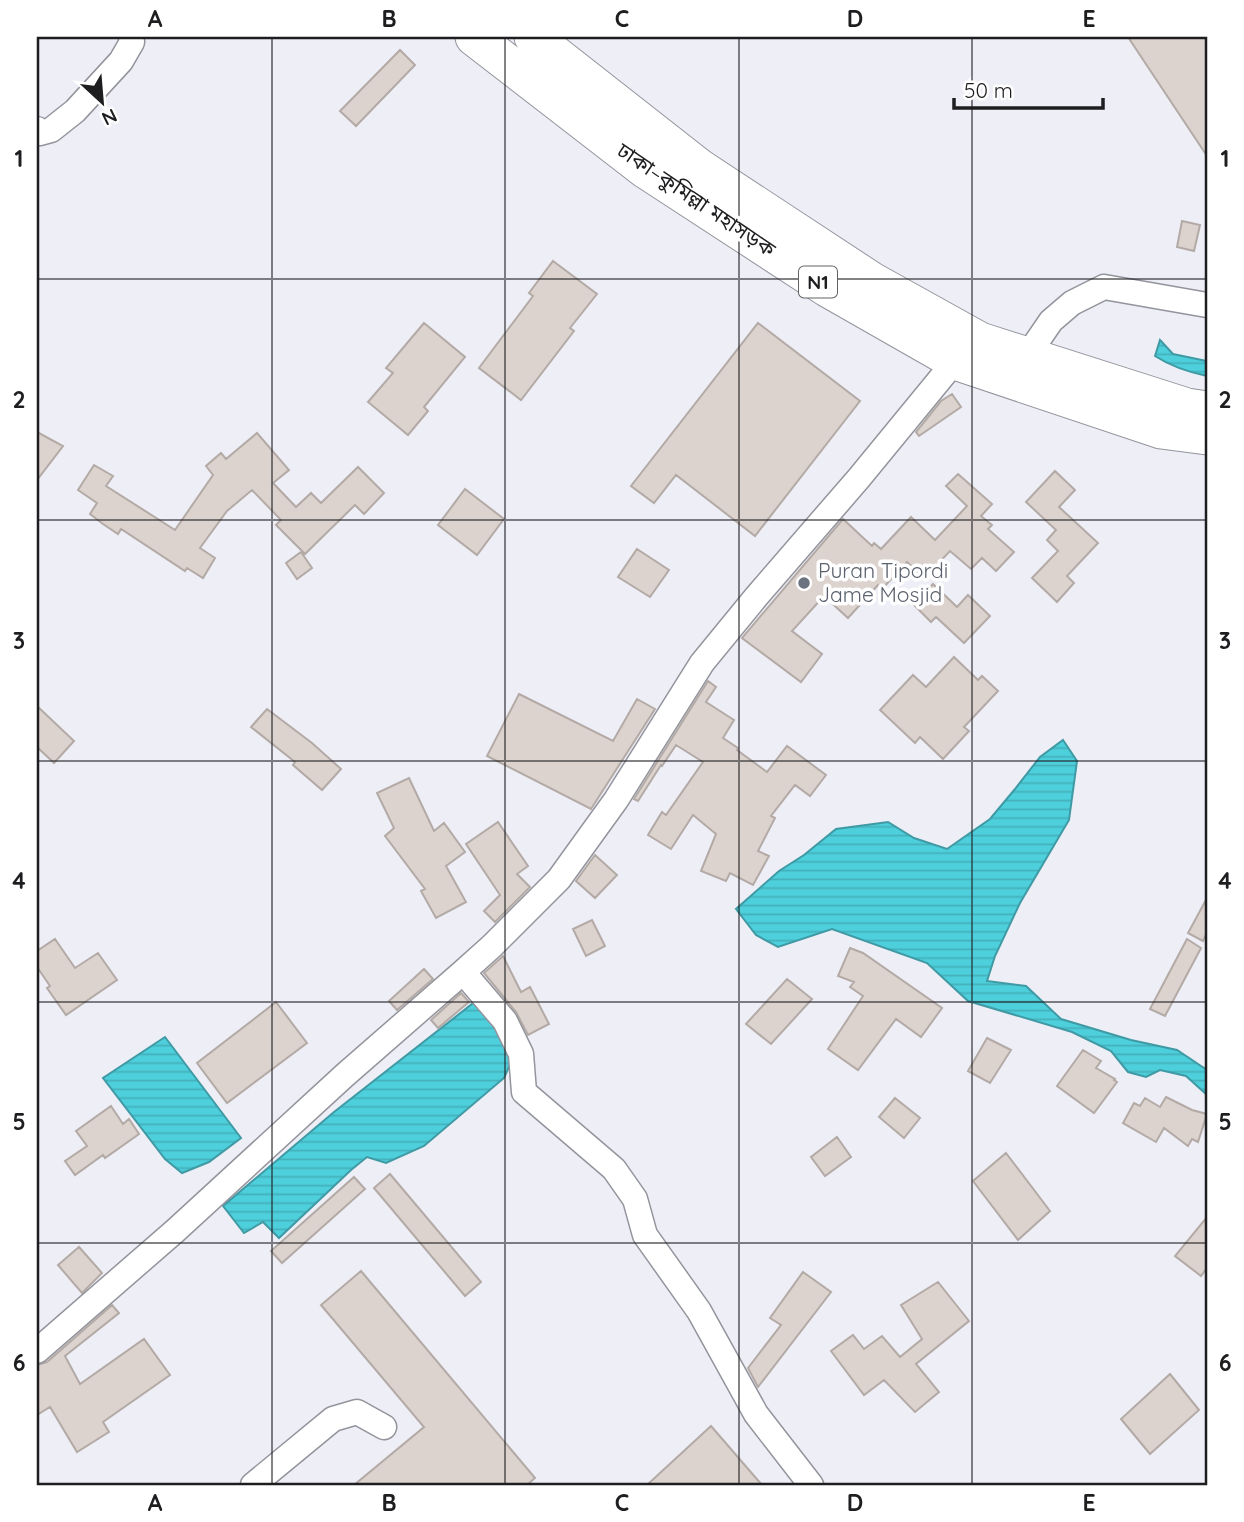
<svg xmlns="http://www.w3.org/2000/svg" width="1244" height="1522" font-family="Quicksand,'Noto Sans Bengali',sans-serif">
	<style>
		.water { fill: url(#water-rules); stroke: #3f9aa4; stroke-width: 2 }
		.building { fill: #dcd3ce; stroke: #b3aaa6; stroke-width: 2 }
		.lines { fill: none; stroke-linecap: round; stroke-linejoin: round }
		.minor-casing { stroke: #93949c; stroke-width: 27 }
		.highway-casing { stroke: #93949c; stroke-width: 39 }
		.minor { stroke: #fff; stroke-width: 24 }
		.highway { stroke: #fff; stroke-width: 37 }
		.grid { fill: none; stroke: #1e1e21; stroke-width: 2; stroke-opacity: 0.55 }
		.worship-dot { fill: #6b7280; stroke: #fff; stroke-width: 2.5 }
		.labels { text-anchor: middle; stroke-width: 7; stroke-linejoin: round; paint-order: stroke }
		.shield { fill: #fff; stroke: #626264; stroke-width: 2 }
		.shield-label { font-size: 19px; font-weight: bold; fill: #1e1e21 }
		.street-label { font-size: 21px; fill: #1e1e21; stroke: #fff }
		.worship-label { font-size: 21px; fill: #5b616d; stroke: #fff; text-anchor: start }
		.neatline { fill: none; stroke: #1e1e21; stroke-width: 2.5 }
		.grid-label { font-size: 23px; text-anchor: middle; font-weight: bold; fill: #1e1e21 }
	</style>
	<defs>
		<pattern id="water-rules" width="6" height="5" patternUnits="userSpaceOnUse" patternTransform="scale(1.75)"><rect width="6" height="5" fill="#4dcfdc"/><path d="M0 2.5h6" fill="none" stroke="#43b1bc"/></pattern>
	</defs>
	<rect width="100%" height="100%" fill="#eeeef7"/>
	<path class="water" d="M 1160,340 L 1173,354 L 1207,361 L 1207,376 C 1188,372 1172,367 1155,356 Z
		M 1063,740 L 1077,761 L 1069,820 L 1020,903 L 995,956 L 987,981 L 1026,986 L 1061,1019 L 1131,1040 L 1177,1050 L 1207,1070 L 1207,1095 L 1186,1076 L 1160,1070 L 1146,1077 L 1128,1072 L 1111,1051 L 1072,1032 L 968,1001 L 927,963 L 832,929 L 778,947 L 756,935 L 736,909 L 779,871 L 804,855 L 836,829 L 888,822 L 914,838 L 947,849 L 990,819 L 1015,789 L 1040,757 Z
		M 477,1000 L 514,1056 L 504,1078 L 424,1146 L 386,1163 L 367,1157 L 351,1170 L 279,1238 L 263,1222 L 244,1233 L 223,1206 L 334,1112 Z
		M 165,1037 L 241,1138 L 209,1162 L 182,1173 L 165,1159 L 103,1078 Z"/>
	<path class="building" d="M 1128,37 L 1207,37 L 1207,156 Z
		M 400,50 L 415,65 L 356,126 L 340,111 Z
		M 1182,221 L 1200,225 L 1194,251 L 1177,247 Z
		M 553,261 L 597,294 L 570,328 L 574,331 L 521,400 L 479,368 L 533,296 L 529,293 Z
		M 424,323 L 465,357 L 424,407 L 428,411 L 408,435 L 368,402 L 393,373 L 386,368 Z
		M 758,323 L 860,401 L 755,536 L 676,475 L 654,503 L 631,486 Z
		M 952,394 L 961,407 L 919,436 L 916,432 L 941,401 Z
		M 37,432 L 63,446 L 37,480 Z
		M 257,433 L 289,470 L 273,483 L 296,507 L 311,493 L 321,503 L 358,467 L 384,493 L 364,514 L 355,505 L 305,554 L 276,525 L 281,520 L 252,490 L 227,511 L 200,548 L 215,558 L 203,578 L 187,568 L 185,571 L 121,529 L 118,534 L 103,524 L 90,514 L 97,503 L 78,490 L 94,465 L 113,476 L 106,486 L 175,530 L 213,475 L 206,466 L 221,453 L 226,459 Z
		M 1055,471 L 1075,490 L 1059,507 L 1098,543 L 1067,576 L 1074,583 L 1057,602 L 1032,578 L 1058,551 L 1047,540 L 1056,530 L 1026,502 Z
		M 958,474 L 992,504 L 981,516 L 992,525 L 988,529 L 1014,552 L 996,571 L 982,558 L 971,569 L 950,551 L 924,578 L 907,562 L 882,589 L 878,585 L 848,618 L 824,596 L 792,631 L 822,654 L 801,682 L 742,638 L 843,519 L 872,546 L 874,543 L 881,549 L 911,517 L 935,540 L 967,506 L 946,486 Z
		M 465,489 L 504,519 L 477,555 L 438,525 Z
		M 637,549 L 669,570 L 650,597 L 618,577 Z
		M 301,552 L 312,568 L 297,579 L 286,563 Z
		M 933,584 L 957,607 L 968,595 L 990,616 L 964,643 L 936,617 L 931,622 L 914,605 Z
		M 954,657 L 978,680 L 982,676 L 998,691 L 964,727 L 969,731 L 943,759 L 920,737 L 915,743 L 880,710 L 913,675 L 926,687 Z
		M 708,681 L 716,687 L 706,702 L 734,720 L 723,738 L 738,748 L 737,750 L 767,772 L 787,746 L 826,775 L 810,796 L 795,785 L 771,816 L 775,818 L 758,851 L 769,856 L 753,885 L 730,873 L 726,881 L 701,871 L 716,834 L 693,815 L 671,849 L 648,835 L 662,812 L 666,815 L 703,762 L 676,745 L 662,766 L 661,765 L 638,801 L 634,799 Z
		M 519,694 L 613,741 L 637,699 L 655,709 L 591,809 L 487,756 Z
		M 37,706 L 74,741 L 54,763 L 37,747 Z
		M 267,709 L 312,743 L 341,769 L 322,790 L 293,765 L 295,762 L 251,727 Z
		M 409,778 L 434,831 L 444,823 L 465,852 L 446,866 L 466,902 L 436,918 L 421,891 L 425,889 L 385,836 L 394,828 L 377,793 Z
		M 498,822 L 528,866 L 517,874 L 530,887 L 495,922 L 484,911 L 500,895 L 466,844 Z
		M 595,855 L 617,875 L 595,898 L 576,881 Z
		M 1207,898 L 1207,932 L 1203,941 L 1188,933 Z
		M 592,920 L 605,946 L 586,956 L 573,929 Z
		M 55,939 L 75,968 L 98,953 L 117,980 L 66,1015 L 47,988 L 50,986 L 37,967 L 37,951 Z
		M 1187,939 L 1201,948 L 1165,1016 L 1150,1009 Z
		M 850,948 L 863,953 L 942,1008 L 921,1037 L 896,1019 L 858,1070 L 828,1049 L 863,996 L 850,987 L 854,982 L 838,976 Z
		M 503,956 L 521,992 L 530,987 L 549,1024 L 528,1035 L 516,1012 L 484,973 Z
		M 424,969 L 433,979 L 397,1010 L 389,1001 Z
		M 787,979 L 812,999 L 771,1044 L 746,1024 Z
		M 461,993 L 469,1002 L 438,1028 L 431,1020 Z
		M 276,1002 L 307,1043 L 227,1103 L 197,1063 Z
		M 987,1038 L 1011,1050 L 990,1083 L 968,1071 Z
		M 1083,1050 L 1101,1061 L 1096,1068 L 1115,1079 L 1114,1080 L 1117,1082 L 1094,1113 L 1057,1086 Z
		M 1166,1097 L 1192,1110 L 1207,1114 L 1198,1142 L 1192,1139 L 1188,1146 L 1164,1128 L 1156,1142 L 1123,1123 L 1134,1103 L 1140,1106 L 1145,1098 L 1160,1107 Z
		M 895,1098 L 920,1118 L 904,1138 L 879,1117 Z
		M 111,1106 L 123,1124 L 129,1119 L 139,1134 L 105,1158 L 103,1155 L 75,1175 L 65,1161 L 87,1146 L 76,1131 Z
		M 837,1137 L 851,1157 L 825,1176 L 811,1157 Z
		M 1006,1153 L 1050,1211 L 1018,1240 L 973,1181 Z
		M 390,1174 L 481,1282 L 465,1296 L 374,1188 Z
		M 354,1177 L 365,1189 L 282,1263 L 271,1251 Z
		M 1207,1217 L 1207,1268 L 1201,1276 L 1175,1256 Z
		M 79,1247 L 102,1273 L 82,1293 L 58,1265 Z
		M 361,1271 L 535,1478 L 527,1485 L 354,1485 L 424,1427 L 321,1305 Z
		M 803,1272 L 831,1292 L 758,1387 L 748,1368 L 781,1325 L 770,1318 Z
		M 938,1282 L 969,1321 L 916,1364 L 939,1392 L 915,1412 L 884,1380 L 864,1395 L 831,1351 L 853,1335 L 864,1349 L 882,1336 L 900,1357 L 922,1339 L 901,1305 Z
		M 112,1305 L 119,1313 L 65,1356 L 80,1384 L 144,1339 L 170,1375 L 103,1422 L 109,1432 L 77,1452 L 50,1407 L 37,1415 L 37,1365 L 47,1362 Z
		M 1170,1374 L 1199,1410 L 1150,1454 L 1121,1419 Z
		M 711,1426 L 762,1485 L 647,1485 Z"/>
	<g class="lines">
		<g class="minor-casing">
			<path id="minor" d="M 37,129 L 40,133 L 51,130 L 75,111 L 121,61 L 132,42 L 131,37
				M 1027,356 L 1051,321 L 1072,303 L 1104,287 L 1207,305
				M 463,972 L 505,1021 L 521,1054 L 524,1092 L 614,1169 L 635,1199 L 645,1235 L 699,1311 L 756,1414 L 811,1485
				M 37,1351 L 175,1231 L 345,1075 L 463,972 L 492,946 L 559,879 L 616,800 L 702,663 L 756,597 L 859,478 L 955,361
				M 253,1485 L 333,1419 L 357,1412 L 384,1427"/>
		</g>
		<g class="highway-casing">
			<path id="highway" d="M 474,37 L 646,170 L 827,288 L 955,361 L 1161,430 L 1207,436
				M 533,37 L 700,168 L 872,281 L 980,341 L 1187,407 L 1207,410"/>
		</g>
		<use href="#minor" class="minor"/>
		<use href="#highway" class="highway"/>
	</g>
	<path class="grid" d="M 272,37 L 272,1485M 505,37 L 505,1485M 739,37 L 739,1485M 972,37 L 972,1485M 37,279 L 1207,279M 37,520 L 1207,520M 37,761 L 1207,761M 37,1002 L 1207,1002M 37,1243 L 1207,1243"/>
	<circle class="worship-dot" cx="804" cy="583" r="7"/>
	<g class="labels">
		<rect class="shield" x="799" y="266.5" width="38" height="31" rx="5"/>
		<g class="shield-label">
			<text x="818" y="289">N1</text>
		</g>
		<g class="street-label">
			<text transform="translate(696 200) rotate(34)" y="7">ঢাকা–কুমিল্লা মহাসড়ক</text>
		</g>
		<g class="worship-label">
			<text x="818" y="578">Puran Tipordi<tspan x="818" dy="24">Jame Mosjid</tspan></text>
		</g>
	</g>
	<rect width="1244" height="1522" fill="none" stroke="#ffffff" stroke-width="77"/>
	<g transform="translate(102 102) rotate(154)" stroke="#ffffff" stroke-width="5" paint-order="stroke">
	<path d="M0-5L12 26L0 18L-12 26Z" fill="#1e1e21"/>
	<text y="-10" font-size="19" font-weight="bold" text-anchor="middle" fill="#1e1e21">N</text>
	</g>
	<path d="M954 98v10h149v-10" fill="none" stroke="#1e1e21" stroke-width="3.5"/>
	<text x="964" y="98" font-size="21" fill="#1e1e21" stroke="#ffffff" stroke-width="5" paint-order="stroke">50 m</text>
	<rect x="38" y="38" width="1168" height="1446" class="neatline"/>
	<g class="grid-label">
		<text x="155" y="27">A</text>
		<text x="389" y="27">B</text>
		<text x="622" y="27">C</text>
		<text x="855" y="27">D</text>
		<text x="1089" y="27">E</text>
		<text x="19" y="167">1</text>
		<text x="1225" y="167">1</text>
		<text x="19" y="408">2</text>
		<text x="1225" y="408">2</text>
		<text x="19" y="649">3</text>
		<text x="1225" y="649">3</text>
		<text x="19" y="889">4</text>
		<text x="1225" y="889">4</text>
		<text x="19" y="1130">5</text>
		<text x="1225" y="1130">5</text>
		<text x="19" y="1371">6</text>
		<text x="1225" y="1371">6</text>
		<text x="155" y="1511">A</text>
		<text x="389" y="1511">B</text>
		<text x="622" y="1511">C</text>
		<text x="855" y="1511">D</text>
		<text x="1089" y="1511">E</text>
	</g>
</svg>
